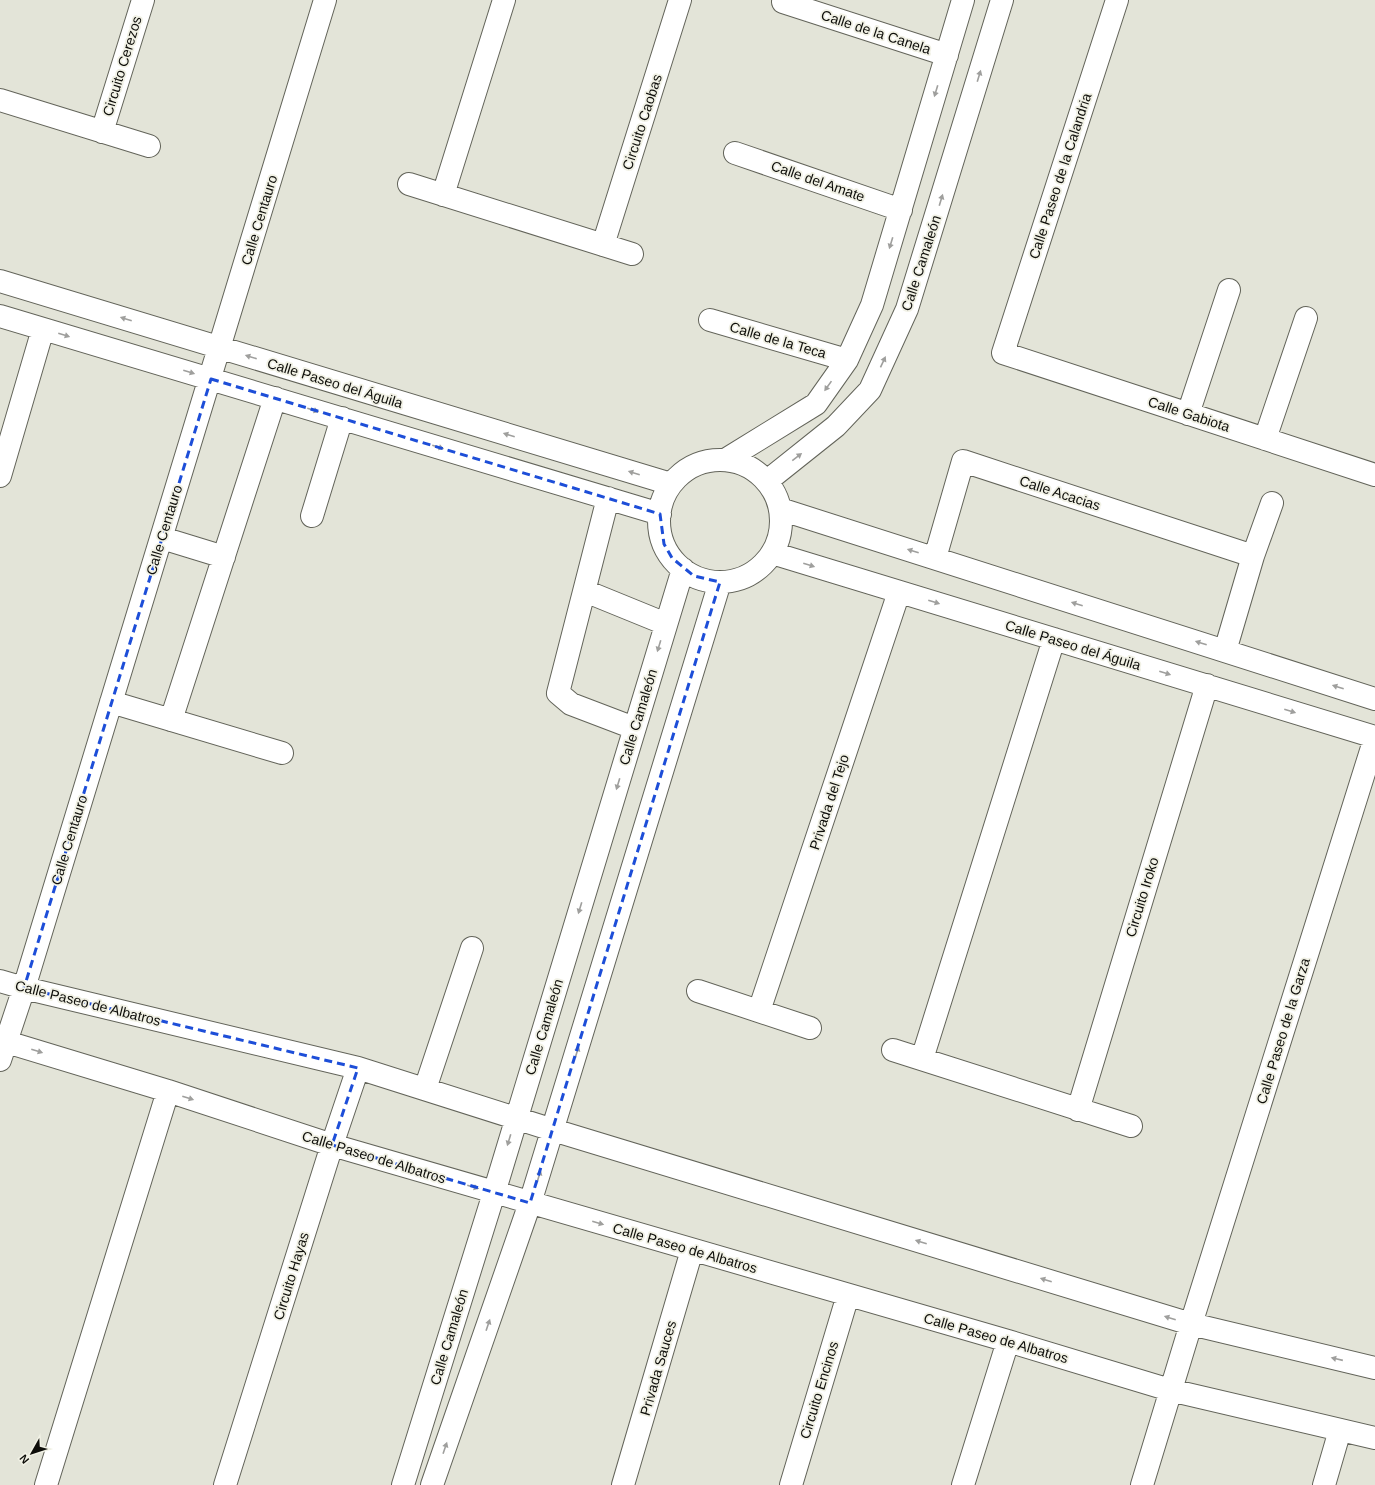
<svg xmlns="http://www.w3.org/2000/svg" width="1375" height="1485" font-family="Arial,sans-serif">
	<style>
		.lines { fill: none; stroke-linecap: round; stroke-linejoin: round }
		.minor-casing { stroke: #63645a; stroke-width: 24 }
		.minor { stroke: #fff; stroke-width: 22 }
		.oneway { fill: #9f9f9d }
		.marked { fill: none; stroke: #1d4ed8; stroke-width: 3; stroke-dasharray: 8 5; stroke-linejoin: round }
		.labels { text-anchor: middle; stroke-width: 3.5; stroke-linejoin: round; paint-order: stroke }
		.street-label { font-size: 14px; fill: #0e0e0a; stroke: #f1f1e5 }
	</style>
	<rect width="100%" height="100%" fill="#e3e4d8"/>
	<g class="lines">
		<g class="minor-casing">
			<path id="minor" d="M 1117,0 L 1003,353 L 1375,475
				M 783,2 L 947,55
				M 0,100 L 149,146
				M 102,132 L 143,0
				M 735,153 L 901,210
				M 409,184 L 632,254
				M 443,195 L 504,0
				M 603,245 L 680,0
				M 0,281 L 671,484
				M 0,316 L 660,514
				M 710,320 L 847,360
				M 1188,414 L 1229,290
				M 1265,439 L 1306,318
				M 725,460 L 816,404 L 847,360 L 872,305 L 963,0
				M659 521a61 61 0 1 1 122 0a61 61 0 1 1-122 0Z
				M 0,476 L 43,329
				M 767,481 L 836,426 L 870,390 L 907,309 L 1002,0
				M 608,498 L 558,693 L 571,704 L 634,728
				M 780,509 L 1375,699
				M 312,516 L 342,418
				M 162,538 L 224,557
				M 772,553 L 1375,737
				M 935,558 L 963,461 L 1253,556
				M 585,591 L 666,624
				M 1225,651 L 1253,556 L 1272,503
				M 111,702 L 282,753
				M 171,720 L 275,398
				M 0,981 L 24,988 L 358,1068 L 553,1130 L 1191,1324 L 1375,1368
				M 698,991 L 810,1028
				M 759,1011 L 899,592
				M 0,1040 L 168,1091 L 332,1145 L 1008,1341 L 1170,1390 L 1375,1438
				M 893,1050 L 1131,1126
				M 922,1059 L 1054,639
				M 0,1060 L 24,988 L 325,0
				M 425,1089 L 472,948
				M 1078,1110 L 1207,685
				M 46,1485 L 168,1091
				M 225,1485 L 332,1145 L 358,1068
				M 403,1485 L 494,1193 L 683,569
				M 432,1485 L 530,1203 L 720,582
				M 623,1485 L 692,1250
				M 791,1485 L 848,1295
				M 963,1485 L 1008,1341
				M 1142,1485 L 1191,1324 L 1375,738
				M 1324,1485 L 1340,1430"/>
		</g>
		<use href="#minor" class="minor"/>
	</g>
	<defs><path id="oneway-solid" d="M-6-.8H1V-3.2L6.5 0L1 3.2V.8H-6Z"/></defs>
	<g class="oneway">
		<use href="#oneway-solid" transform="translate(979 76) rotate(-73)"/>
		<use href="#oneway-solid" transform="translate(936 91) rotate(107)"/>
		<use href="#oneway-solid" transform="translate(941 200) rotate(-73)"/>
		<use href="#oneway-solid" transform="translate(891 243) rotate(107)"/>
		<use href="#oneway-solid" transform="translate(126 319) rotate(-163)"/>
		<use href="#oneway-solid" transform="translate(64 335) rotate(17)"/>
		<use href="#oneway-solid" transform="translate(251 357) rotate(-163)"/>
		<use href="#oneway-solid" transform="translate(883 362) rotate(-65)"/>
		<use href="#oneway-solid" transform="translate(189 372) rotate(17)"/>
		<use href="#oneway-solid" transform="translate(828 386) rotate(125)"/>
		<use href="#oneway-solid" transform="translate(313 410) rotate(17)"/>
		<use href="#oneway-solid" transform="translate(509 435) rotate(-163)"/>
		<use href="#oneway-solid" transform="translate(438 447) rotate(17)"/>
		<use href="#oneway-solid" transform="translate(797 457) rotate(-38)"/>
		<use href="#oneway-solid" transform="translate(634 473) rotate(-163)"/>
		<use href="#oneway-solid" transform="translate(913 551) rotate(-162)"/>
		<use href="#oneway-solid" transform="translate(809 565) rotate(17)"/>
		<use href="#oneway-solid" transform="translate(934 602) rotate(17)"/>
		<use href="#oneway-solid" transform="translate(1077 604) rotate(-162)"/>
		<use href="#oneway-solid" transform="translate(1201 643) rotate(-162)"/>
		<use href="#oneway-solid" transform="translate(659 646) rotate(107)"/>
		<use href="#oneway-solid" transform="translate(1165 673) rotate(17)"/>
		<use href="#oneway-solid" transform="translate(1338 687) rotate(-162)"/>
		<use href="#oneway-solid" transform="translate(1290 711) rotate(17)"/>
		<use href="#oneway-solid" transform="translate(618 784) rotate(107)"/>
		<use href="#oneway-solid" transform="translate(580 908) rotate(107)"/>
		<use href="#oneway-solid" transform="translate(37 1051) rotate(17)"/>
		<use href="#oneway-solid" transform="translate(577 1052) rotate(-73)"/>
		<use href="#oneway-solid" transform="translate(188 1098) rotate(18)"/>
		<use href="#oneway-solid" transform="translate(509 1140) rotate(107)"/>
		<use href="#oneway-solid" transform="translate(539 1176) rotate(-73)"/>
		<use href="#oneway-solid" transform="translate(473 1187) rotate(16)"/>
		<use href="#oneway-solid" transform="translate(598 1223) rotate(16)"/>
		<use href="#oneway-solid" transform="translate(921 1242) rotate(-163)"/>
		<use href="#oneway-solid" transform="translate(1046 1280) rotate(-163)"/>
		<use href="#oneway-solid" transform="translate(1170 1318) rotate(-163)"/>
		<use href="#oneway-solid" transform="translate(488 1325) rotate(-71)"/>
		<use href="#oneway-solid" transform="translate(1337 1359) rotate(-167)"/>
		<use href="#oneway-solid" transform="translate(445 1448) rotate(-71)"/>
	</g>
	<path class="marked" d="M 211,379 L 660,514 L 664,544 L 672,558 L 694,576 L 720,582 L 530,1203 L 332,1145 L 358,1068 L 24,988 Z"/>
	<g class="labels">
		<g class="street-label">
			<text transform="translate(876 32) rotate(18)" y="5">Calle de la Canela</text>
			<text transform="translate(122 66) rotate(-73)" y="5">Circuito Cerezos</text>
			<text transform="translate(642 122) rotate(-72)" y="5">Circuito Caobas</text>
			<text transform="translate(1060 176) rotate(-72)" y="5">Calle Paseo de la Calandria</text>
			<text transform="translate(818 181) rotate(19)" y="5">Calle del Amate</text>
			<text transform="translate(259 220) rotate(-73)" y="5">Calle Centauro</text>
			<text transform="translate(921 263) rotate(-72)" y="5">Calle Camaleón</text>
			<text transform="translate(778 340) rotate(16)" y="5">Calle de la Teca</text>
			<text transform="translate(335 383) rotate(17)" y="5">Calle Paseo del Águila</text>
			<text transform="translate(1189 414) rotate(18)" y="5">Calle Gabiota</text>
			<text transform="translate(1060 493) rotate(18)" y="5">Calle Acacias</text>
			<text transform="translate(164 530) rotate(-73)" y="5">Calle Centauro</text>
			<text transform="translate(1073 645) rotate(17)" y="5">Calle Paseo del Águila</text>
			<text transform="translate(638 717) rotate(-73)" y="5">Calle Camaleón</text>
			<text transform="translate(829 802) rotate(-72)" y="5">Privada del Tejo</text>
			<text transform="translate(69 840) rotate(-73)" y="5">Calle Centauro</text>
			<text transform="translate(1142 897) rotate(-73)" y="5">Circuito Iroko</text>
			<text transform="translate(88 1003) rotate(14)" y="5">Calle Paseo de Albatros</text>
			<text transform="translate(544 1027) rotate(-73)" y="5">Calle Camaleón</text>
			<text transform="translate(1283 1031) rotate(-73)" y="5">Calle Paseo de la Garza</text>
			<text transform="translate(374 1157) rotate(17)" y="5">Calle Paseo de Albatros</text>
			<text transform="translate(685 1248) rotate(16)" y="5">Calle Paseo de Albatros</text>
			<text transform="translate(291 1276) rotate(-73)" y="5">Circuito Hayas</text>
			<text transform="translate(449 1337) rotate(-73)" y="5">Calle Camaleón</text>
			<text transform="translate(996 1338) rotate(16)" y="5">Calle Paseo de Albatros</text>
			<text transform="translate(658 1368) rotate(-74)" y="5">Privada Sauces</text>
			<text transform="translate(819 1390) rotate(-73)" y="5">Circuito Encinos</text>
		</g>
	</g>
	<g transform="translate(32 1453) rotate(231)" stroke="#f1f1e5" stroke-width="3" paint-order="stroke">
	<path d="M0-3L7 15L0 10L-7 15Z" fill="#0e0e0a"/>
	<text y="-6" font-size="11" font-weight="bold" text-anchor="middle" fill="#0e0e0a">N</text>
	</g>
</svg>
